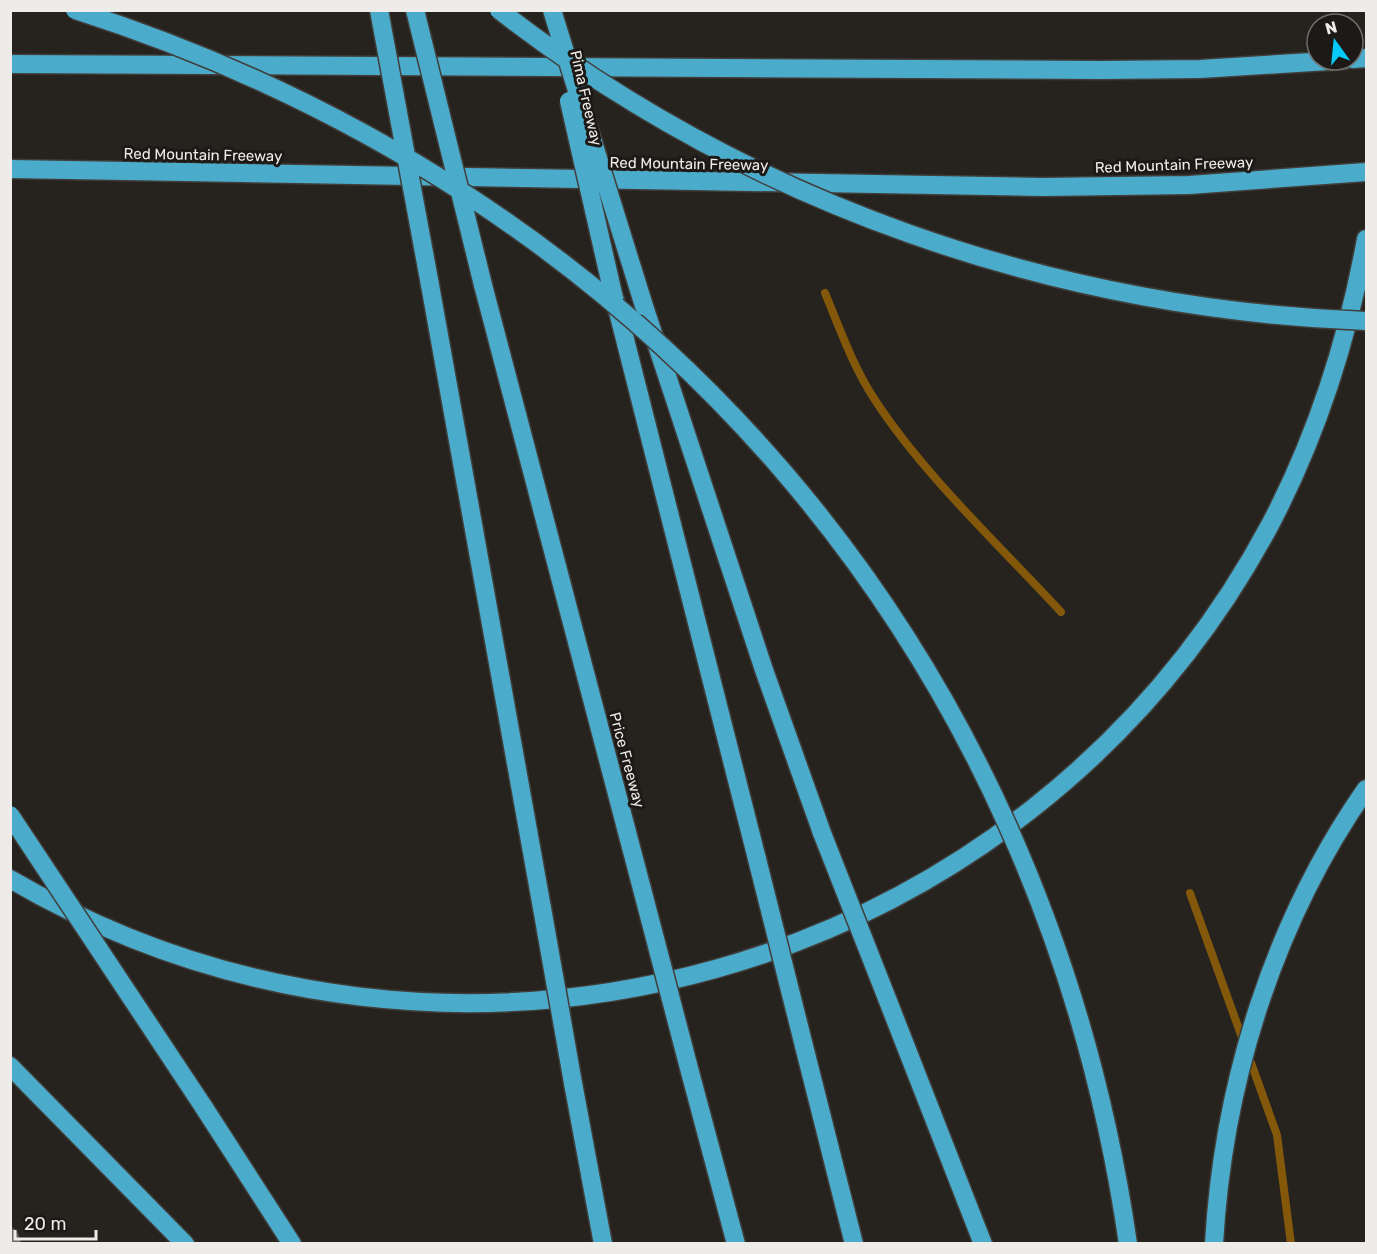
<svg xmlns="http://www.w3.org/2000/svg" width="1377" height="1254" font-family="Rubik,sans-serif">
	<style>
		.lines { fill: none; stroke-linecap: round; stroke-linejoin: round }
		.stream { stroke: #83580a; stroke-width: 8 }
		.lane-casing { stroke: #403d3a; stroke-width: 18 }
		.highway-casing { stroke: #403d3a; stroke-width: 21 }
		.lane { stroke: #6d6a65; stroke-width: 15 }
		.highway { stroke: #4aabca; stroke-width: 18 }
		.highway-bridge-casing { stroke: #403d3a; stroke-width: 21; stroke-linecap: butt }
		.highway-bridge { stroke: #4aabca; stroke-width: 18 }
		.labels { text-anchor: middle; stroke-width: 6; stroke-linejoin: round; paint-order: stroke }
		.street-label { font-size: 15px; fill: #edece9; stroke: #1c1916 }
	</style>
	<rect width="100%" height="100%" fill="#26231f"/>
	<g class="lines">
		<path class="stream" d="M 825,293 C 840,329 853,367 875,400 C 923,474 1000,546 1061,612
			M 1190,893 L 1277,1135 L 1291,1244"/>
		<g class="lane-casing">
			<path id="lane" d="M 10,1236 L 13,1244"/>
		</g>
		<g class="highway-casing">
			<path id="highway" d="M 1353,59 L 1366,58
				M 10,64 L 1102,70 L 1200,69 L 1344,60
				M 10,169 L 1044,187 L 1189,185 L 1366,172
				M 430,285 L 542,908
				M 483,285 L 642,889
				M 615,300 L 757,859
				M 644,306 L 764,670 L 822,833
				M 10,879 C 454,1138 1029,978 1271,523 C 1318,433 1348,338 1366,239
				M 888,1001 L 983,1244
				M 804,1046 L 854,1244
				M 10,1066 L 185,1244
				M 690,1072 L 736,1244
				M 573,1083 L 603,1244
				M 203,1106 L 292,1244
				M 1214,1244 C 1223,1083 1274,921 1366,789"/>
		</g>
		<use href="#lane" class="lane"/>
		<use href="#highway" class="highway"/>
		<g class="highway-bridge-casing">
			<path id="highway-bridge" d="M 75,10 C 647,193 1042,648 1128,1244
				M 379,10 L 430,285
				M 415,10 L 483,285
				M 499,10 C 748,203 1053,309 1366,321
				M 552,10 L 644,306
				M 569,101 L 614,298
				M 10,815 L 203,1106
				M 822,833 L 888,1001
				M 757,859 L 804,1046
				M 642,889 L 690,1072
				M 542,908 L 573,1083"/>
		</g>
		<use href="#highway-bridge" class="highway-bridge"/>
	</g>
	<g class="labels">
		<g class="street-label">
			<text transform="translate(586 98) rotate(77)" y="5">Pima Freeway</text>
			<text transform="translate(203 155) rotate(1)" y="5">Red Mountain Freeway</text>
			<text transform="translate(689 164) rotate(1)" y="5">Red Mountain Freeway</text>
			<text transform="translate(1174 165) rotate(-2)" y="5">Red Mountain Freeway</text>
			<text transform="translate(627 760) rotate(75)" y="5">Price Freeway</text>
		</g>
	</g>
	<rect width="1377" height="1254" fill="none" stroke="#edece9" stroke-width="24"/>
	<g transform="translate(1335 42) rotate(345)"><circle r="28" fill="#1c1916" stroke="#706d6a" stroke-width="1.5"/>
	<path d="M0-4.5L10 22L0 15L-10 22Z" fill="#06cbf9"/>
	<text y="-9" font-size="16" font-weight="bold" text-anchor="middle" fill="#edece9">N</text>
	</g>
	<path d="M15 1230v9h81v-9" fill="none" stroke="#edece9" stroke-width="3"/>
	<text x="24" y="1230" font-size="18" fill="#edece9" stroke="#1c1916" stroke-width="4.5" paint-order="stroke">20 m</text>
</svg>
